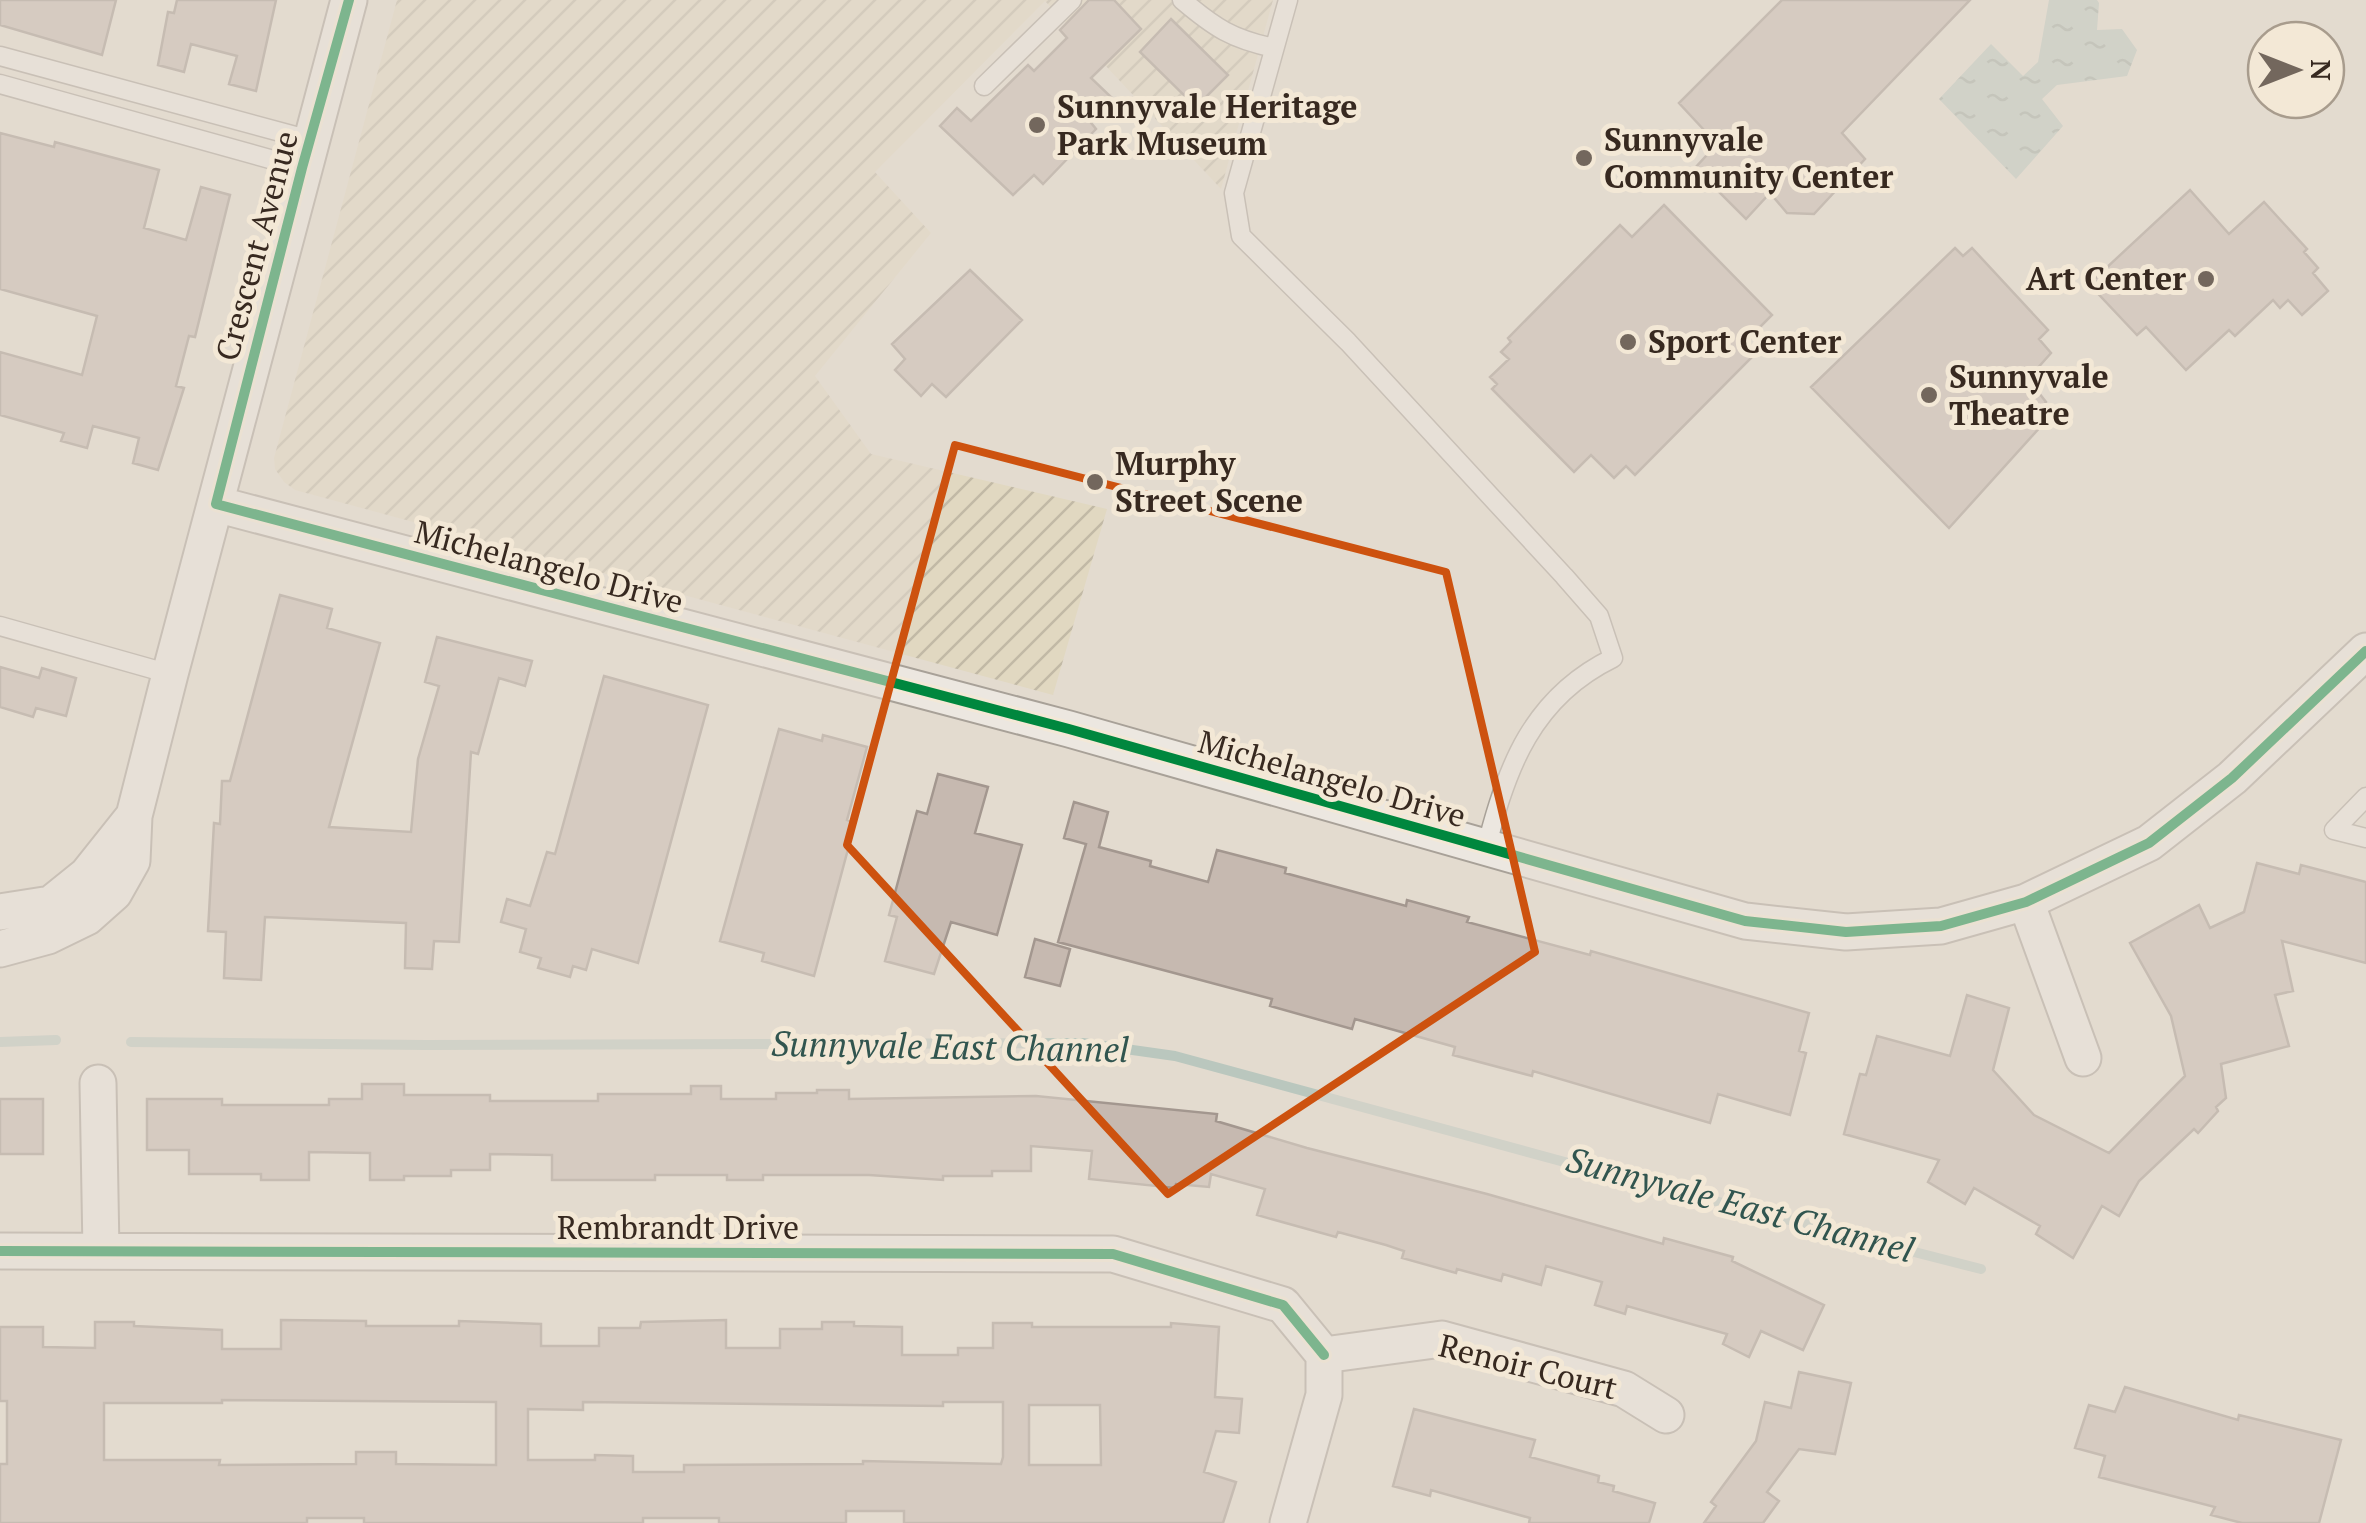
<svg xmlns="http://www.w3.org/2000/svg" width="2366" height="1523" font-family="'PT Serif',serif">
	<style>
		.farmland { fill: url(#farmland-furrows) }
		.water { fill: url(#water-ripples) }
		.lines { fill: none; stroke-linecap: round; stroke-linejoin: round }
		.stream { stroke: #bac7be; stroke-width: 10 }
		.building { fill: #c6b9b0; stroke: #a3978f; stroke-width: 2.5; fill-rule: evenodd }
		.service-casing { stroke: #a8a198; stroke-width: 21 }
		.minor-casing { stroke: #a8a198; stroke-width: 39 }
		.service { stroke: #ece7e0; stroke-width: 18 }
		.minor { stroke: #ece7e0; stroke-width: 35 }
		.cycleway-casing { stroke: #f3e8d6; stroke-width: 16 }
		.cycleway { stroke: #00873e; stroke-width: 10 }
		.marked { fill: none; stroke: #cd520f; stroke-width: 8; stroke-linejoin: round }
		.poi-dot { fill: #73675d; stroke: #f3e8d6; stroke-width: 4 }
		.labels { text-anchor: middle; stroke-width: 10; stroke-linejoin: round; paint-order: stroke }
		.poi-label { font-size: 32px; font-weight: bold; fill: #372920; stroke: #f3e8d6; text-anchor: start }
		.street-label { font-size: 32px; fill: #372920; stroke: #f3e8d6 }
		.water-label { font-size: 35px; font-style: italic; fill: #31554f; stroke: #f3e8d6 }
	</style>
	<defs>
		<pattern id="farmland-furrows" width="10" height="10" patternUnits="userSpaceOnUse" patternTransform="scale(2.5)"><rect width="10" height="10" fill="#e1d8c1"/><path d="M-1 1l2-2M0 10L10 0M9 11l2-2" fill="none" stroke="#c2b9a6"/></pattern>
		<pattern id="water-ripples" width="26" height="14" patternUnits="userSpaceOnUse" patternTransform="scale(2.5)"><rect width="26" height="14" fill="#bac7be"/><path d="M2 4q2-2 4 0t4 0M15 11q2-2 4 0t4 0" fill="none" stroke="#a0aba3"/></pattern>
	</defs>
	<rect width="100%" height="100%" fill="#e3dbcf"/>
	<path class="farmland" d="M 397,0 L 1273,0 L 1221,189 L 1045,1 L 875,172 L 931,233 L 815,376 L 871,454 L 1107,509 L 1053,695 L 295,490 L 284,482 L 275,469 L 274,458 Z"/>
	<path class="water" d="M 2049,0 L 2097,0 L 2099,3 L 2097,30 L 2122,29 L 2137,50 L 2127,76 L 2057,85 L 2042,99 L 2063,126 L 2016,179 L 1939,99 L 1991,44 L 2023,76 L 2038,62 Z"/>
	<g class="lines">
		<path class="stream" d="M 0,1042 L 56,1040
			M 131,1042 L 426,1045 L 1083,1043 L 1175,1056 L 1594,1170 L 1981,1269"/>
	</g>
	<path class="building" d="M 0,0 L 116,0 L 102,55 L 0,25 Z
		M 177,0 L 276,0 L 256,91 L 229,84 L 237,56 L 191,44 L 184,72 L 158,65 L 168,12 L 174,13 Z
		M 1089,0 L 1114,0 L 1141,29 L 1091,78 L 1111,97 L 1088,119 L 1096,129 L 1043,184 L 1034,175 L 1013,195 L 940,126 L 957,108 L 971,121 L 1028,65 L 1034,71 L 1067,38 L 1060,30 Z
		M 1782,0 L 1970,0 L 1842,133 L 1865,159 L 1814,214 L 1787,213 L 1770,193 L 1746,219 L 1695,168 L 1717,144 L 1679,103 Z
		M 1171,19 L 1228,75 L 1196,107 L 1140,52 Z
		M 0,133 L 54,147 L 55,142 L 159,170 L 144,228 L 186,240 L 201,187 L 230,195 L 195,337 L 189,336 L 176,386 L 184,388 L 158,470 L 133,463 L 139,438 L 93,426 L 87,448 L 61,441 L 64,433 L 0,415 L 0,352 L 82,375 L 97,316 L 0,289 Z
		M 2190,190 L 2229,234 L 2264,202 L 2307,249 L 2304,252 L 2318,268 L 2313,273 L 2328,291 L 2302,315 L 2288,300 L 2280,308 L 2273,300 L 2235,336 L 2229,330 L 2186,370 L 2146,327 L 2137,335 L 2089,284 Z
		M 1664,205 L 1772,315 L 1744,343 L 1755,354 L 1635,475 L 1626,466 L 1614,478 L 1591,455 L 1574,472 L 1492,389 L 1497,384 L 1490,377 L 1509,359 L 1501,352 L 1511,342 L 1508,338 L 1620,225 L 1632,237 Z
		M 1955,248 L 1963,256 L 1972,248 L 2048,330 L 2039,339 L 2051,353 L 2028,379 L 2046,402 L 2033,417 L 2042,425 L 1949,528 L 1811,387 Z
		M 970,270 L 1022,320 L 946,397 L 932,384 L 921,396 L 895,370 L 905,359 L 892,344 Z
		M 280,595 L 332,609 L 327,628 L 380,643 L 329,827 L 411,832 L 418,759 L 439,686 L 425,682 L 437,637 L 532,661 L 525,686 L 499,678 L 478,754 L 471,752 L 459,942 L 434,941 L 432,969 L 405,968 L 406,923 L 265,917 L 261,980 L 224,978 L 226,932 L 208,931 L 214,823 L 220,824 L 222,781 L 230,781 Z
		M 0,667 L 39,678 L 42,668 L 76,678 L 66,716 L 36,708 L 33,717 L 0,707 Z
		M 604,676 L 708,705 L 638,963 L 592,949 L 586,970 L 573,966 L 570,977 L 538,968 L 541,958 L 520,952 L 526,929 L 501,922 L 507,899 L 530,906 L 547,852 L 555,854 Z
		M 779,729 L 822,741 L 823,735 L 867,747 L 847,820 L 855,823 L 814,976 L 762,961 L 764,953 L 720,941 Z
		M 938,774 L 988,787 L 975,833 L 1022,845 L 997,935 L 951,922 L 934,974 L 885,961 L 897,917 L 889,915 L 917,811 L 927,814 Z
		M 1074,802 L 1108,812 L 1099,847 L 1151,861 L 1150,866 L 1208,882 L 1217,850 L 1286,868 L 1285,873 L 1406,906 L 1407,900 L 1469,917 L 1467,922 L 1590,955 L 1591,951 L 1809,1013 L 1799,1051 L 1806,1053 L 1790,1115 L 1718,1094 L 1710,1123 L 1533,1071 L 1532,1076 L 1453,1055 L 1455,1047 L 1355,1019 L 1352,1029 L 1270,1006 L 1272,999 L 1058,942 L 1086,844 L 1064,838 Z
		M 2257,863 L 2299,874 L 2301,865 L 2366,882 L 2366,963 L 2282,941 L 2293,991 L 2275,995 L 2289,1046 L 2221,1064 L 2226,1098 L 2216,1107 L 2218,1111 L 2198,1133 L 2194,1129 L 2139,1181 L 2119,1216 L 2102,1206 L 2073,1258 L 2036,1234 L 2040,1226 L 1974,1188 L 1965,1204 L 1928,1182 L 1939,1160 L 1844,1134 L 1860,1074 L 1866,1075 L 1877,1036 L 1950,1056 L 1967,995 L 2009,1008 L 1993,1070 L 2034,1115 L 2109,1153 L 2185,1076 L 2171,1016 L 2130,943 L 2199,905 L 2210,928 L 2244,912 Z
		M 1035,939 L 1070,949 L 1060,986 L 1025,977 Z
		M 362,1084 L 404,1084 L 404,1095 L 490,1095 L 490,1101 L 598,1101 L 598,1094 L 691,1094 L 691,1086 L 721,1086 L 721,1099 L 776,1099 L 776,1093 L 817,1093 L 817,1090 L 849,1090 L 849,1099 L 1036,1096 L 1217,1114 L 1216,1121 L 1307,1148 L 1487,1194 L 1663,1244 L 1664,1238 L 1733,1257 L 1732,1261 L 1824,1305 L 1803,1350 L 1761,1331 L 1749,1357 L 1723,1344 L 1727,1334 L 1627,1306 L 1625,1314 L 1595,1305 L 1602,1282 L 1546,1266 L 1541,1285 L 1503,1274 L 1501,1281 L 1457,1269 L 1456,1273 L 1402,1258 L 1404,1251 L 1386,1245 L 1338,1232 L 1336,1237 L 1257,1215 L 1265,1189 L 1211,1174 L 1209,1187 L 1176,1184 L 1175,1188 L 1089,1179 L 1092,1151 L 1031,1146 L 1031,1171 L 992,1171 L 992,1176 L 943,1176 L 943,1180 L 869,1175 L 763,1175 L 763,1180 L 727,1180 L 727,1175 L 655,1175 L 655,1180 L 552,1180 L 552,1155 L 490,1154 L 490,1170 L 451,1170 L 451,1176 L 404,1176 L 404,1180 L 370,1180 L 370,1153 L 309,1152 L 309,1180 L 261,1180 L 261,1174 L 189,1174 L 189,1150 L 147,1150 L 147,1099 L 222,1099 L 222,1105 L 329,1105 L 329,1099 L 362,1099 Z
		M 0,1099 L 43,1099 L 43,1154 L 0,1154 Z
		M 281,1320 L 366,1321 L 366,1326 L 459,1326 L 459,1321 L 541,1324 L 541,1346 L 599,1346 L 599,1328 L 640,1328 L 641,1322 L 726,1320 L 726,1348 L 780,1348 L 780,1329 L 822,1329 L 822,1322 L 854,1322 L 854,1326 L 902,1327 L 902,1355 L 958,1355 L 958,1348 L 993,1348 L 993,1323 L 1032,1323 L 1032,1327 L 1171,1327 L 1171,1323 L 1219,1327 L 1215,1397 L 1242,1399 L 1239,1433 L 1216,1431 L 1204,1472 L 1236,1482 L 1223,1523 L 904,1523 L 904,1511 L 846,1511 L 846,1523 L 719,1523 L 719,1518 L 643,1518 L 643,1523 L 364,1523 L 364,1518 L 307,1518 L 307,1523 L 0,1523 L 0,1464 L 7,1464 L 7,1401 L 0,1401 L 0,1327 L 43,1327 L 43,1347 L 95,1348 L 95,1322 L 134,1322 L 134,1326 L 222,1330 L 222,1349 L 281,1349 ZM 222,1400 L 496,1402 L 496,1465 L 396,1464 L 396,1452 L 356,1452 L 356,1464 L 219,1465 L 220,1460 L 104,1460 L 104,1403 L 222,1403 ZM 583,1402 L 943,1406 L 943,1402 L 1003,1402 L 1003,1457 L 1001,1464 L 863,1461 L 863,1464 L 684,1465 L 684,1472 L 633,1472 L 633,1456 L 595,1455 L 595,1460 L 528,1460 L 528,1409 L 583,1410 ZM 1029,1405 L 1100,1405 L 1101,1465 L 1029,1465 Z
		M 1799,1372 L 1851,1383 L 1835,1454 L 1799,1449 L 1767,1492 L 1779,1501 L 1763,1523 L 1704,1523 L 1716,1506 L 1711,1502 L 1756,1441 L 1765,1402 L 1791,1408 Z
		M 2125,1387 L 2238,1420 L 2239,1415 L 2341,1440 L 2319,1523 L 2242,1523 L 2211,1515 L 2215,1507 L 2099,1477 L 2105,1456 L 2075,1448 L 2089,1405 L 2115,1412 Z
		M 1414,1409 L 1535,1440 L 1530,1457 L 1599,1476 L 1598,1482 L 1614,1486 L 1613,1491 L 1655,1503 L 1649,1523 L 1529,1523 L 1530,1518 L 1431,1490 L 1430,1496 L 1393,1486 Z"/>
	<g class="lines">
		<g class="service-casing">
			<path id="service" d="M 1182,0 C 1215,28 1232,39 1274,48
				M 1288,0 L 1234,193 L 1241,236 L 1348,342 L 1564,576 L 1599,616 L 1613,658 C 1533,697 1506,767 1486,849
				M 0,56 L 310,140
				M 0,84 L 302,168
				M 984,86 L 1072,0
				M 0,626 L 170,674
				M 2366,797 L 2334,830 L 2366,838"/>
		</g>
		<g class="minor-casing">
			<path id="minor" d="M 216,504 L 1069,729 L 1745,921 L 1846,932 L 1941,926 L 2026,902 L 2149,843 L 2232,778 L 2366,651
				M 2026,902 L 2083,1058
				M 0,912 L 51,904 L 87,875 L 134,816
				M 0,949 L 48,936 L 87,917 L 114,893 L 132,861 L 134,816 L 170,674 L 349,0
				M 98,1083 L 101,1251
				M 0,1251 L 1113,1254 L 1283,1305 L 1324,1355
				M 1324,1355 L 1442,1339 L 1624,1389 L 1666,1415
				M 1288,1523 L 1324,1395 L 1324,1355"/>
		</g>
		<use href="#service" class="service"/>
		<use href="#minor" class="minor"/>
		<g class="cycleway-casing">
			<path id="cycleway" d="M 349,0 L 302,168 L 216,504 L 1069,729 L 1745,921 L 1846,932 L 1941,926 L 2026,902 L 2149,843 L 2232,778 L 2366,651
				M 0,1251 L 1113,1254 L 1283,1305 L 1324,1355"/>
		</g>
		<use href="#cycleway" class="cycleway"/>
	</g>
	<path d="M0 0H2366V1523H0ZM 955,445 L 1446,572 L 1535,952 L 1168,1194 L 847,845 Z" fill="#e3dbcf" fill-opacity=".55" fill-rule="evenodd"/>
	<path class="marked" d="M 955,445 L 1446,572 L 1535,952 L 1168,1194 L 847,845 Z"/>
	<g class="poi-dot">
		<circle cx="1037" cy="125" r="10"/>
		<circle cx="1584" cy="158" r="10"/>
		<circle cx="2206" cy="279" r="10"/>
		<circle cx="1628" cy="342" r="10"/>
		<circle cx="1929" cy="395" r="10"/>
		<circle cx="1095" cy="482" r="10"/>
	</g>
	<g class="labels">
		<g class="poi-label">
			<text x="1057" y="118">Sunnyvale Heritage<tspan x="1057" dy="37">Park Museum</tspan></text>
			<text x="1604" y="151">Sunnyvale<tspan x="1604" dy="37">Community Center</tspan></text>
			<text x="2186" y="290" text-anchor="end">Art Center</text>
			<text x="1648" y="353">Sport Center</text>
			<text x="1949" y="388">Sunnyvale<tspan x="1949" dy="37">Theatre</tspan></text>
			<text x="1115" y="475">Murphy<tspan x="1115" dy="37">Street Scene</tspan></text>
		</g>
		<g class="street-label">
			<text transform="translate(257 246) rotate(-75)" y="11">Crescent Avenue</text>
			<text transform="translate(549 567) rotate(15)" y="11">Michelangelo Drive</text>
			<text transform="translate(1332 779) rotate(16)" y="11">Michelangelo Drive</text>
			<text x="678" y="1239">Rembrandt Drive</text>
			<text transform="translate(1528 1367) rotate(14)" y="11">Renoir Court</text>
		</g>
		<g class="water-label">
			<text transform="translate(950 1047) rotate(1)" y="12">Sunnyvale East Channel</text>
			<text transform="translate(1740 1205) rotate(15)" y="12">Sunnyvale East Channel</text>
		</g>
	</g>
	<g transform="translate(2296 70) rotate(90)"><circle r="48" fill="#f3e8d6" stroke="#a89c8d" stroke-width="2.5"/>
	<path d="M0-8L18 38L0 25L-18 38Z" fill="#73675d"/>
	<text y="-15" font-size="28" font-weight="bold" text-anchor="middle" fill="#372920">N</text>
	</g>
</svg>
